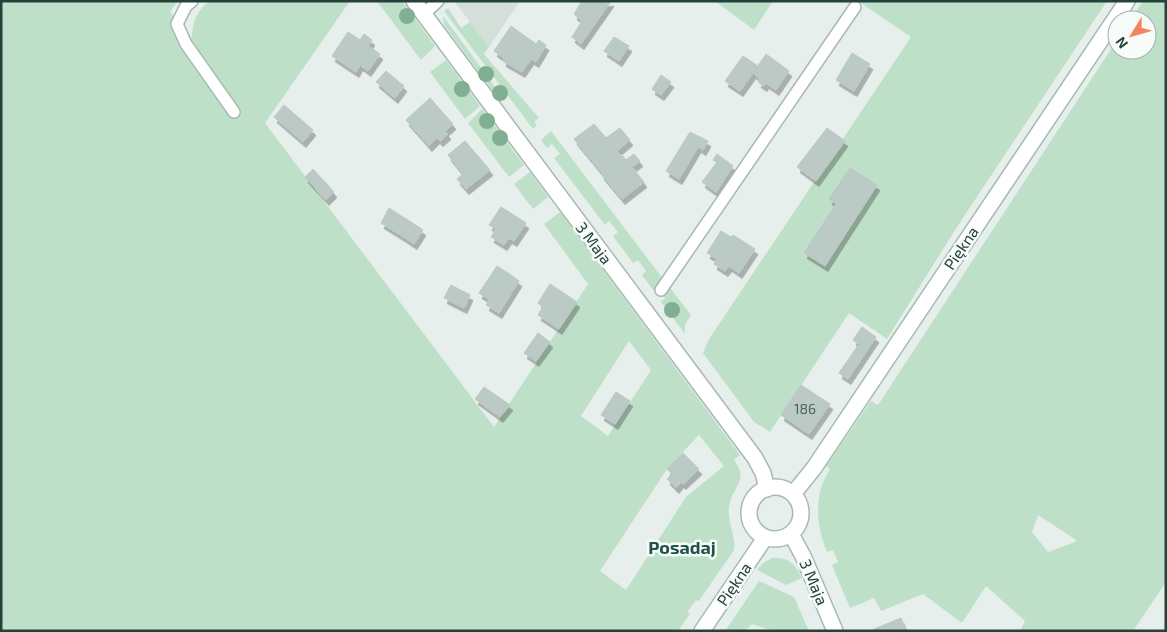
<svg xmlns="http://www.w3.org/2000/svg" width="1167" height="632" font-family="'Exo 2',sans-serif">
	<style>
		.built { fill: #d4dfda }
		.green { fill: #bfe0c8; fill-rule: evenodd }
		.building { fill: #bbcac4; stroke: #b8c9c2; filter: url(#shadow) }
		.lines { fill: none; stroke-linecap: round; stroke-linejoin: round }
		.lane-casing { stroke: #a8b8b2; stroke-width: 14 }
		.street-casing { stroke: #a8b8b2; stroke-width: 18 }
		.secondary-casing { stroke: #a4bbb3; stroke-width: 18 }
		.lane { stroke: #fff; stroke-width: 11 }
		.street { stroke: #fff; stroke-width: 15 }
		.secondary { stroke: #fff; stroke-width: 15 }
		.tree { fill: #80af93 }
		.labels { text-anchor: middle; stroke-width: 5; stroke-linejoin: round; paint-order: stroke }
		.number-label { font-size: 14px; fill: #4a645c }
		.street-label { font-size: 16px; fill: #24423a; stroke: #f7fbf9 }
		.neighbourhood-label { font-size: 18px; font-weight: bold; fill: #1f5548; stroke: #f7fbf9 }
	</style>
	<defs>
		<filter id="shadow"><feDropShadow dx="3" dy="5.5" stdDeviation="0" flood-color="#0004"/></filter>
	</defs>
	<rect width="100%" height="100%" fill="#e6efeb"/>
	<path class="built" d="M 454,1 L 520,1 L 489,47 Z"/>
	<path class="green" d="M 1,1 L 178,1 L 170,12 L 192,38 C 192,22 197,10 210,1 L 350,1 L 265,123 L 494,427 L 588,284 L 544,224 L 560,212 L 740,455 L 734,460 C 750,482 732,485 729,507 C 727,522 736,535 734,550 L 699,601 L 696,600 L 687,612 L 690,614 L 678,631 L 1,631 ZM 629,341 L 651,370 L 608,436 L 581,416 ZM 699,435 L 724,466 L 686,497 L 626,590 L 600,571 L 667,469 Z
		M 377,1 L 402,1 L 435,46 L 421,60 Z
		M 715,1 L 773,1 L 754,30 Z
		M 858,1 L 1107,1 L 955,230 L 887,339 L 849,313 L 770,432 L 754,422 L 703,353 L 709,339 L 911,37 Z
		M 1143,1 L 1166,1 L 1166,582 L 1133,631 L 1020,631 L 1025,621 L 986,586 L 962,623 L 923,594 L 881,611 L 874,598 L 850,608 L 832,565 L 838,562 L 833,550 L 827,552 C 816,525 813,495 830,469 L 826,466 L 871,401 L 878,405 L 1117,40 L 1117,50 L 1147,50 L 1147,20 L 1130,20 ZM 1038,515 L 1076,540 L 1075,542 L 1048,552 L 1032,532 Z
		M 448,8 L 461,28 L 470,22 L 489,47 L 484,54 L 539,118 L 534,122 L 537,125 L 533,129 L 444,11 Z
		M 443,16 L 504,99 L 499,99 L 444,25 Z
		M 446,60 L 480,106 L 465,119 L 430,72 Z
		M 482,109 L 524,165 L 509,177 L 468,123 Z
		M 551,131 L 663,279 L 654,291 L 642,275 L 646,271 L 638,260 L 633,263 L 613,236 L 618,232 L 609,221 L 605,225 L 554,158 L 560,154 L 552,144 L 547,148 L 541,140 Z
		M 530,172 L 548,197 L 533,209 L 514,184 Z
		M 668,285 L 691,315 L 685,325 L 685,334 L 661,302 L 665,298 L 662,294 Z
		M 772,558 C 788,556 796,565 802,578 L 786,585 L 757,570 L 763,563 Z
		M 759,581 L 794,597 L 808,629 L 807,631 L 770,630 L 752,624 L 745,631 L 725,631 Z"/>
	<path class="building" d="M 582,1 L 595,1 L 582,21 L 574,14 Z
		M 595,1 L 611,1 L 581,44 L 572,37 Z
		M 511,26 L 536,44 L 539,40 L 546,45 L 536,62 L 531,59 L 522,72 L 503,61 L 504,58 L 494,51 Z
		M 348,32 L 360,40 L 364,34 L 372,40 L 368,46 L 380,54 L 368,71 L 360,65 L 356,72 L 332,56 Z
		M 614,37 L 629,46 L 619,61 L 604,51 Z
		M 852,53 L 870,64 L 854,91 L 836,80 Z
		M 766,54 L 789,71 L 776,90 L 766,83 L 764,86 L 758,82 L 760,79 L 753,73 Z
		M 743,56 L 758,66 L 740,91 L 725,81 Z
		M 386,71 L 404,86 L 395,98 L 376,82 Z
		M 661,75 L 671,82 L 661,95 L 652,89 Z
		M 430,98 L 453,124 L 445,131 L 448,134 L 440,141 L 437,138 L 429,146 L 406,120 Z
		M 284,105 L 313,130 L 303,142 L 274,117 Z
		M 594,124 L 606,138 L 620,128 L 630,140 L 617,151 L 622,157 L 602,173 L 574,139 Z
		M 827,128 L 845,141 L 816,181 L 797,167 Z
		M 690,132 L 708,141 L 703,150 L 698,147 L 679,179 L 666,171 Z
		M 465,141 L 490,170 L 466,189 L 457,179 L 463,174 L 448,155 Z
		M 634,154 L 640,161 L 632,167 L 644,182 L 622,199 L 601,174 L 623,156 L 626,160 Z
		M 717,154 L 733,166 L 716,192 L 702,182 L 717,162 L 713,160 Z
		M 850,168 L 877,185 L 825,266 L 804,253 L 836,204 L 829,199 Z
		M 313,169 L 334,192 L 326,200 L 305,177 Z
		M 501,207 L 526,223 L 514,241 L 509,238 L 504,245 L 491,237 L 496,229 L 489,225 Z
		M 389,208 L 411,222 L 402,236 L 381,223 Z
		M 411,222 L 423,230 L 414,244 L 402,236 Z
		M 721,231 L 731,237 L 733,235 L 755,249 L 739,273 L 729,266 L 725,271 L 714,264 L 717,259 L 707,253 Z
		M 497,266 L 508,273 L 490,300 L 479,293 Z
		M 508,273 L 519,281 L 499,313 L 486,305 Z
		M 550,284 L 577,302 L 559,329 L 538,315 L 543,307 L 538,303 Z
		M 451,285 L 470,295 L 464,308 L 444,298 Z
		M 862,327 L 876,337 L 848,379 L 839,373 L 859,344 L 853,340 Z
		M 538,333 L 550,342 L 536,361 L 524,353 Z
		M 801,385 L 830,404 L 809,434 L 781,415 Z
		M 484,387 L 510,405 L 500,417 L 475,399 Z
		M 616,392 L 630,401 L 615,424 L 601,415 Z
		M 683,453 L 699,469 L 683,484 L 681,482 L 676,488 L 667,479 L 672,474 L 667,469 Z
		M 901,618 L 906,631 L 875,631 L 874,629 Z"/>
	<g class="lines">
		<g class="lane-casing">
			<path id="lane" d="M 192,1 L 186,6 L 177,24 L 186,44 L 234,112
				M 424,14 L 438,1
				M 661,290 L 855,7"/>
		</g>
		<g class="street-casing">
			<path id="street" d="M 414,1 L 755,458 L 763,473 L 767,489"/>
		</g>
		<g class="secondary-casing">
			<path id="secondary" d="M749 513a26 26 0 1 1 52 0a26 26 0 1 1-52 0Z
				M 793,494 L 814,468 L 1127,1
				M 791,534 L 803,556 L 835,631
				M 702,631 L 765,538"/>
		</g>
		<use href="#lane" class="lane"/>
		<use href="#street" class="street"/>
		<use href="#secondary" class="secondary"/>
	</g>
	<g class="tree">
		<circle cx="407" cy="16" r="8"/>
		<circle cx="486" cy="74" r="8"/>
		<circle cx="462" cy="89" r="8"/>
		<circle cx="500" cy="93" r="8"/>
		<circle cx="487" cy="121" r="8"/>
		<circle cx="500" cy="138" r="8"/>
		<circle cx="672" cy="310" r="8"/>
	</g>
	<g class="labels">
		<g class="number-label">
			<text x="805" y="414">186</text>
		</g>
		<g class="street-label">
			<text transform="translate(594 243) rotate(53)" y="6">3 Maja</text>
			<text transform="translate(961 248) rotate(-56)" y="6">Piękna</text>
			<text transform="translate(814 582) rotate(67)" y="6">3 Maja</text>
			<text transform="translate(734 584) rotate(-56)" y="6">Piękna</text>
		</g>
		<g class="neighbourhood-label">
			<text x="682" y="554">Posadaj</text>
		</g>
	</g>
	<rect width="1167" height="632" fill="none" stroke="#24423a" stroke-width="5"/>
	<g transform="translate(1132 35) rotate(233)"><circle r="24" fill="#f7fbf9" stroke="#a3b1ad"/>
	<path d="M0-4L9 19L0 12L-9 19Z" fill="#f4845f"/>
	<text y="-8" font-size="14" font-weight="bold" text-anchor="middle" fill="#24423a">N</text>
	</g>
</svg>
